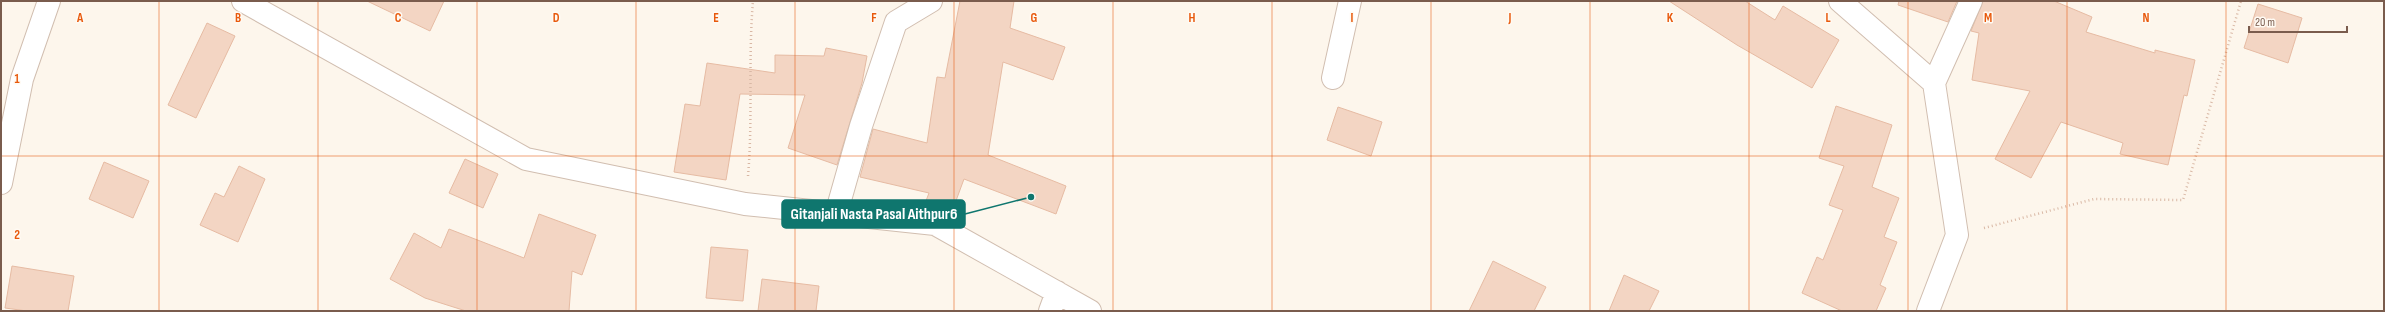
<svg xmlns="http://www.w3.org/2000/svg" width="2385" height="312" font-family="'Sofia Sans Condensed',sans-serif">
	<style>
		.building { fill: #f3d5c3; stroke: #e6bba3 }
		.lines { fill: none; stroke-linecap: round; stroke-linejoin: round }
		.street-casing { stroke: #d1beb0; stroke-width: 24 }
		.path { stroke: #d9b8a5; stroke-width: 2.5; stroke-dasharray: 1 3; stroke-linecap: butt }
		.street { stroke: #fff; stroke-width: 22 }
		.grid { fill: none; stroke: #e8590c; stroke-width: 1; stroke-opacity: 0.55 }
		.grid-label { font-size: 13px; text-anchor: middle; font-weight: bold; fill: #e8590c; stroke: #fffaf3; stroke-width: 3; stroke-linejoin: round; paint-order: stroke }
		.leader { fill: none; stroke: #0f766e; stroke-width: 1.5 }
		.callout-dot { fill: #0f766e; stroke: #fffaf3; stroke-width: 1.5 }
		.callout { fill: #0f766e; stroke: #0f766e; stroke-width: 1.5 }
		.callout-label { font-size: 16px; text-anchor: middle; font-weight: bold; fill: #fff }
	</style>
	<rect width="100%" height="100%" fill="#fdf6ec"/>
	<path class="building" d="M 367,1 L 444,1 L 430,31 Z
		M 960,1 L 1014,1 L 1010,28 L 1065,47 L 1053,80 L 1003,62 L 988,155 L 1066,186 L 1056,214 L 964,179 L 950,217 L 924,206 L 929,193 L 860,177 L 873,129 L 927,143 L 937,77 L 945,78 Z
		M 1669,1 L 1745,1 L 1775,20 L 1783,6 L 1839,40 L 1812,88 L 1737,45 Z
		M 1899,1 L 1957,1 L 1948,22 L 1898,5 Z
		M 1983,1 L 2054,1 L 2092,17 L 2086,32 L 2155,53 L 2155,50 L 2195,60 L 2187,96 L 2184,95 L 2168,165 L 2120,154 L 2123,143 L 2061,122 L 2031,178 L 1995,159 L 2030,91 L 1972,80 L 1979,33 L 1971,31 Z
		M 2258,4 L 2302,18 L 2288,63 L 2244,48 Z
		M 207,23 L 235,36 L 196,118 L 168,105 Z
		M 826,48 L 867,56 L 862,83 L 837,165 L 788,148 L 805,95 L 740,94 L 726,180 L 674,172 L 685,104 L 700,106 L 707,63 L 775,73 L 775,55 L 824,56 Z
		M 1836,106 L 1892,125 L 1872,187 L 1899,198 L 1884,237 L 1897,242 L 1880,285 L 1886,288 L 1876,311 L 1842,311 L 1802,293 L 1817,257 L 1823,260 L 1843,210 L 1829,205 L 1844,166 L 1819,158 Z
		M 1338,107 L 1382,122 L 1371,156 L 1327,140 Z
		M 465,159 L 498,174 L 483,208 L 449,193 Z
		M 104,162 L 149,181 L 133,218 L 89,199 Z
		M 239,166 L 265,179 L 238,242 L 200,225 L 215,193 L 224,197 Z
		M 539,214 L 596,235 L 582,275 L 572,271 L 569,311 L 466,311 L 425,298 L 390,279 L 414,233 L 441,248 L 449,229 L 524,258 Z
		M 711,247 L 748,250 L 743,301 L 706,298 Z
		M 1493,261 L 1546,287 L 1534,311 L 1469,311 Z
		M 12,266 L 74,276 L 68,311 L 27,311 L 5,308 Z
		M 1624,275 L 1659,291 L 1649,311 L 1609,311 Z
		M 762,279 L 819,286 L 816,311 L 758,311 Z"/>
	<g class="lines">
		<g class="street-casing">
			<path id="street" d="M 243,1 L 526,159 L 745,204 L 935,224 L 1090,311
				M 1840,1 L 1934,83 L 1957,235 L 1928,311
				M 1333,78 L 1350,1
				M 1934,83 L 1971,1
				M 1,183 L 22,79 L 49,1
				M 836,214 L 861,126 L 896,22 L 931,1
				M 1050,311 L 1057,292"/>
		</g>
		<path class="path" d="M 748,176 C 753,118 748,59 753,1
			M 1984,228 L 2094,199 L 2183,200 L 2241,1"/>
		<use href="#street" class="street"/>
	</g>
	<path class="grid" d="M 159,1 L 159,311M 318,1 L 318,311M 477,1 L 477,311M 636,1 L 636,311M 795,1 L 795,311M 954,1 L 954,311M 1113,1 L 1113,311M 1272,1 L 1272,311M 1431,1 L 1431,311M 1590,1 L 1590,311M 1749,1 L 1749,311M 1908,1 L 1908,311M 2067,1 L 2067,311M 2226,1 L 2226,311M 1,156 L 2384,156"/>
	<g class="grid-label">
		<text x="80" y="22">A</text>
		<text x="238" y="22">B</text>
		<text x="398" y="22">C</text>
		<text x="556" y="22">D</text>
		<text x="716" y="22">E</text>
		<text x="874" y="22">F</text>
		<text x="1034" y="22">G</text>
		<text x="1192" y="22">H</text>
		<text x="1352" y="22">I</text>
		<text x="1510" y="22">J</text>
		<text x="1670" y="22">K</text>
		<text x="1828" y="22">L</text>
		<text x="1988" y="22">M</text>
		<text x="2146" y="22">N</text>
		<text x="17" y="83">1</text>
		<text x="17" y="239">2</text>
	</g>
	<path class="leader" d="M1031 197L965 214"/>
	<circle class="callout-dot" cx="1031" cy="197" r="4"/>
	<rect class="callout" x="782" y="200" width="183" height="28" rx="4"/>
	<g class="callout-label">
		<text x="874" y="219">Gitanjali Nasta Pasal Aithpur6</text>
	</g>
	<rect width="2385" height="312" fill="none" stroke="#7a5c4d" stroke-width="4"/>
	<path d="M2249 26v6h98v-6" fill="none" stroke="#7a5c4d" stroke-width="2"/>
	<text x="2255" y="26" font-size="12" fill="#7a5c4d" stroke="#fffaf3" stroke-width="3" paint-order="stroke">20 m</text>
</svg>
